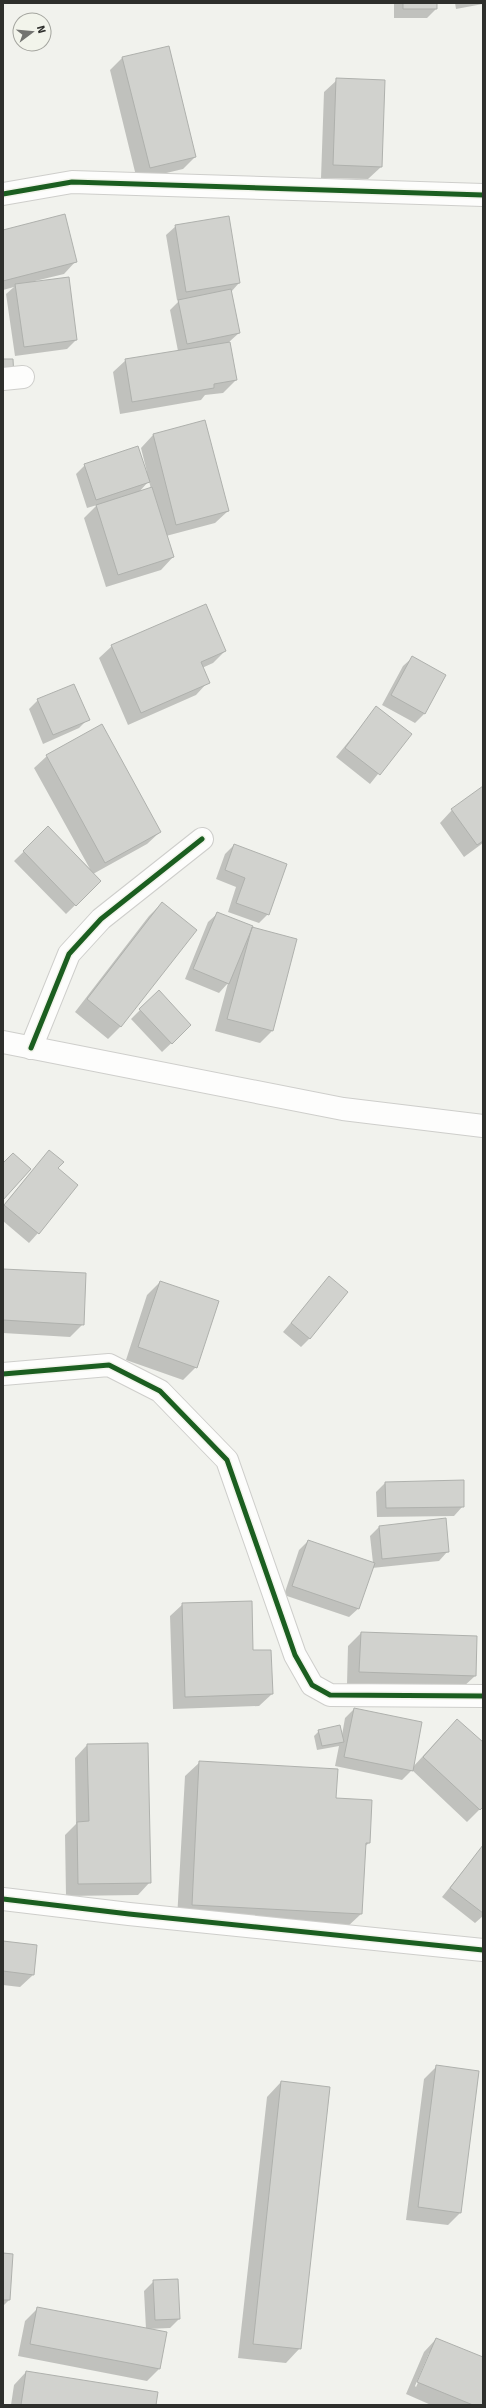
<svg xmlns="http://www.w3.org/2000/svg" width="486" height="2408" font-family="Signika,sans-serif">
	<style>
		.shadow { fill: #0003; fill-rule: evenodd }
		.building { fill: #d1d2ce; stroke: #afb1ad }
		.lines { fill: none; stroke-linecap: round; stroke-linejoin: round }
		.street-casing { stroke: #cececb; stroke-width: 24 }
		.secondary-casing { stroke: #cececb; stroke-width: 24 }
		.street { stroke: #fdfdfc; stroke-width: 22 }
		.secondary { stroke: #fdfdfc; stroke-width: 22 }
		.cycleway-casing { stroke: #f2f4eb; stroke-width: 8 }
		.cycleway { stroke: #1b5e20; stroke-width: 5 }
	</style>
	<rect width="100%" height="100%" fill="#f1f2ed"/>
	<path class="shadow" d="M 334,3 L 346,3 L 334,4 Z
		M 394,3 L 436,3 L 436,9 L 427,18 L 394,18 Z
		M 455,3 L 483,3 L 483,4 L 456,9 Z
		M 122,58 L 195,157 L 183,169 L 137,180 L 110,70 Z
		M 337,80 L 381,167 L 368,179 L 321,178 L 324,92 Z
		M 176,226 L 239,283 L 231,292 L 239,333 L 229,342 L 236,380 L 223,393 L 205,395 L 201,400 L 120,414 L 113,372 L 126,360 L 178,351 L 170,310 L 180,300 L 177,300 L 166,235 Z
		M 3,231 L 76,261 L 64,274 L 35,281 L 76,340 L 67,349 L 15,356 L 6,294 L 14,287 L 3,290 Z
		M 204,421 L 228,511 L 215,523 L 166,536 L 173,557 L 161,570 L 106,587 L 84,518 L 97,505 L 87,508 L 76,474 L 85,465 L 147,472 L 141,448 L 153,435 ZM 149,481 L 151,489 L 138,493 Z
		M 112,646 L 225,651 L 213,663 L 202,668 L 208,682 L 196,695 L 128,725 L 99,658 Z
		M 413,657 L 445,676 L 424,714 L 415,723 L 382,705 L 403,666 Z
		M 38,700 L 88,719 L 79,728 L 43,744 L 29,709 Z
		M 377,707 L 410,734 L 370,784 L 336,757 Z
		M 47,756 L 160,832 L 147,844 L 93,874 L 100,881 L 66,914 L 14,861 L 48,828 L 90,869 L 34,768 Z
		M 483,787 L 483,843 L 464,857 L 440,823 L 452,810 Z
		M 234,845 L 268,914 L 259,923 L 228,912 L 236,887 L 216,879 L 225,854 Z
		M 162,903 L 121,1026 L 108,1039 L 75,1012 L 149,916 Z
		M 218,913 L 252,928 L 272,1031 L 260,1043 L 215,1031 L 228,983 L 219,993 L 185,979 L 208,922 Z
		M 140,1010 L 181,1034 L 162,1052 L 131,1019 Z
		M 49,1151 L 57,1169 L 38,1233 L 29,1243 L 3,1221 L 3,1206 Z
		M 3,1270 L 83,1324 L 70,1337 L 3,1333 Z
		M 329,1278 L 310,1338 L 301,1347 L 283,1332 Z
		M 160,1282 L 196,1367 L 183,1380 L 126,1360 L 147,1295 Z
		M 385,1483 L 463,1506 L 454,1516 L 377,1517 L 376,1492 Z
		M 379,1527 L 448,1551 L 439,1561 L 372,1568 L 359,1608 L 349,1617 L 284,1595 L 299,1550 L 308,1541 L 373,1563 L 370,1536 Z
		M 183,1604 L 252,1651 L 272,1694 L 259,1706 L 173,1709 L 170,1616 Z
		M 361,1633 L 475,1676 L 462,1688 L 347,1684 L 348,1646 Z
		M 354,1709 L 412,1768 L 445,1732 L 483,1744 L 483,1806 L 467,1822 L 412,1770 L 402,1780 L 335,1766 L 339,1746 L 317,1750 L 314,1736 L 319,1731 L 342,1735 L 345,1718 Z
		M 87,1745 L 150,1882 L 138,1895 L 66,1896 L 65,1835 L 76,1824 L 75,1758 Z
		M 200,1762 L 335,1799 L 369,1843 L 364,1847 L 361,1914 L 346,1928 L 177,1919 L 185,1776 Z
		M 483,1846 L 483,1916 L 475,1923 L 442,1897 Z
		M 3,1942 L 33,1975 L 20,1987 L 3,1985 Z
		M 437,2066 L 460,2213 L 448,2225 L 406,2220 L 424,2079 Z
		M 281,2082 L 300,2348 L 286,2363 L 238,2358 L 267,2097 Z
		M 3,2254 L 9,2300 L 3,2306 Z
		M 154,2281 L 179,2319 L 170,2328 L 148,2329 L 159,2369 L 147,2381 L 18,2356 L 25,2321 L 38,2308 L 146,2329 L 144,2291 Z
		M 436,2339 L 483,2359 L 483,2405 L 431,2405 L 406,2394 L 424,2352 ZM 429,2353 L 431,2353 L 416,2387 L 415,2386 Z
		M 26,2372 L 155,2405 L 11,2405 L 14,2385 Z"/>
	<path class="building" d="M 403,3 L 437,3 L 437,9 L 403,9 Z
		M 169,46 L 196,157 L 150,168 L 122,57 Z
		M 336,78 L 385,80 L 382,167 L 333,165 Z
		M 65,214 L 77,262 L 3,281 L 3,230 Z
		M 229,216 L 240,283 L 186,292 L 175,225 Z
		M 69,277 L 77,340 L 24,347 L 15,284 Z
		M 231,289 L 240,333 L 187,344 L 178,300 Z
		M 230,342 L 237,380 L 214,384 L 214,388 L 132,402 L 125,359 Z
		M 3,359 L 13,359 L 14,378 L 3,378 Z
		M 205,420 L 229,511 L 176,525 L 153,434 Z
		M 138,446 L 150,482 L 96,500 L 84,464 Z
		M 152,487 L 174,557 L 118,575 L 96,505 Z
		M 206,604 L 226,651 L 201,662 L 210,683 L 141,713 L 111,645 Z
		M 412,656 L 446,675 L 425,714 L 391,695 Z
		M 74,684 L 90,720 L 53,735 L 37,699 Z
		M 376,706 L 412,734 L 380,775 L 345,748 Z
		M 102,724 L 161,832 L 105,863 L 46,755 Z
		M 483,786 L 483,841 L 477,845 L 451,809 Z
		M 48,826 L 101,881 L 76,906 L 23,851 Z
		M 234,844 L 287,864 L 269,915 L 236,903 L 245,878 L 225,870 Z
		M 162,902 L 197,930 L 121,1027 L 87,999 Z
		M 217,912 L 253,926 L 229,984 L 193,969 Z
		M 252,927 L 297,939 L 273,1031 L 227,1019 Z
		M 159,990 L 191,1025 L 172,1044 L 139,1009 Z
		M 49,1150 L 64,1162 L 58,1168 L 78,1185 L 39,1234 L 4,1205 Z
		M 13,1153 L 31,1169 L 3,1200 L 3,1163 Z
		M 3,1269 L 86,1273 L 84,1325 L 3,1320 Z
		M 329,1276 L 348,1292 L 310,1339 L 291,1323 Z
		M 160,1281 L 219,1301 L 197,1368 L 138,1347 Z
		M 464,1480 L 464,1507 L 386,1508 L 385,1482 Z
		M 446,1518 L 449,1552 L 382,1559 L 379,1526 Z
		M 308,1540 L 375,1563 L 359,1609 L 292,1586 Z
		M 252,1601 L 253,1650 L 271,1650 L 273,1694 L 185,1697 L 182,1603 Z
		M 361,1632 L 477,1636 L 476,1676 L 359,1672 Z
		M 354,1708 L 422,1722 L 413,1771 L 344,1757 Z
		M 457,1719 L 483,1742 L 483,1807 L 480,1810 L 423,1757 Z
		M 340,1725 L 344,1742 L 322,1746 L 318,1730 Z
		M 148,1743 L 151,1883 L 78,1884 L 77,1822 L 89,1821 L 87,1744 Z
		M 199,1761 L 338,1769 L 336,1798 L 372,1800 L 370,1843 L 366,1843 L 362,1914 L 192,1905 Z
		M 483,1845 L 483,1913 L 450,1888 Z
		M 3,1941 L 37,1945 L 34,1975 L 3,1971 Z
		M 436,2065 L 479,2071 L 461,2213 L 418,2207 Z
		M 281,2081 L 330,2087 L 301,2349 L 253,2344 Z
		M 3,2253 L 13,2254 L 10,2300 L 3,2300 Z
		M 178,2279 L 180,2319 L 155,2320 L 153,2280 Z
		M 37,2307 L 167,2332 L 160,2369 L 30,2344 Z
		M 436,2338 L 483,2357 L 483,2405 L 473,2405 L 417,2382 Z
		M 26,2371 L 158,2392 L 156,2405 L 21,2405 Z"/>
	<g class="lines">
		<g class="street-casing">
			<path id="street" d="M 3,194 L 72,182 L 483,195
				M 3,379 L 23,377
				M 31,1048 L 69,954 L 101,919 L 202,839
				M 3,1374 L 109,1365 L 160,1391 L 227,1460 L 295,1655 L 312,1685 L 330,1695 L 483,1696
				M 3,1899 L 129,1914 L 483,1950"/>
		</g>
		<g class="secondary-casing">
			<path id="secondary" d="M 3,1042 L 343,1109 L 483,1126"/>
		</g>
		<use href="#street" class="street"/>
		<use href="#secondary" class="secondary"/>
		<g class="cycleway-casing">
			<path id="cycleway" d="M 3,194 L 72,182 L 483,195
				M 31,1048 L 69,954 L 101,919 L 202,839
				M 3,1374 L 109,1365 L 160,1391 L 227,1460 L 295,1655 L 312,1685 L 330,1695 L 483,1696
				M 3,1899 L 129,1914 L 483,1950"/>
		</g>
		<use href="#cycleway" class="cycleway"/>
	</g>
	<rect width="486" height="2408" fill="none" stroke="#2e2f2c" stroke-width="8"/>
	<g transform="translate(32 32) rotate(74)"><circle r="19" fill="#f2f4eb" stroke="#a4a59f"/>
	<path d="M0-3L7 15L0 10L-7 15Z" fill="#727370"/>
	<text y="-6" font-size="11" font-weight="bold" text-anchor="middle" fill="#2e2f2c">N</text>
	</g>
</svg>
